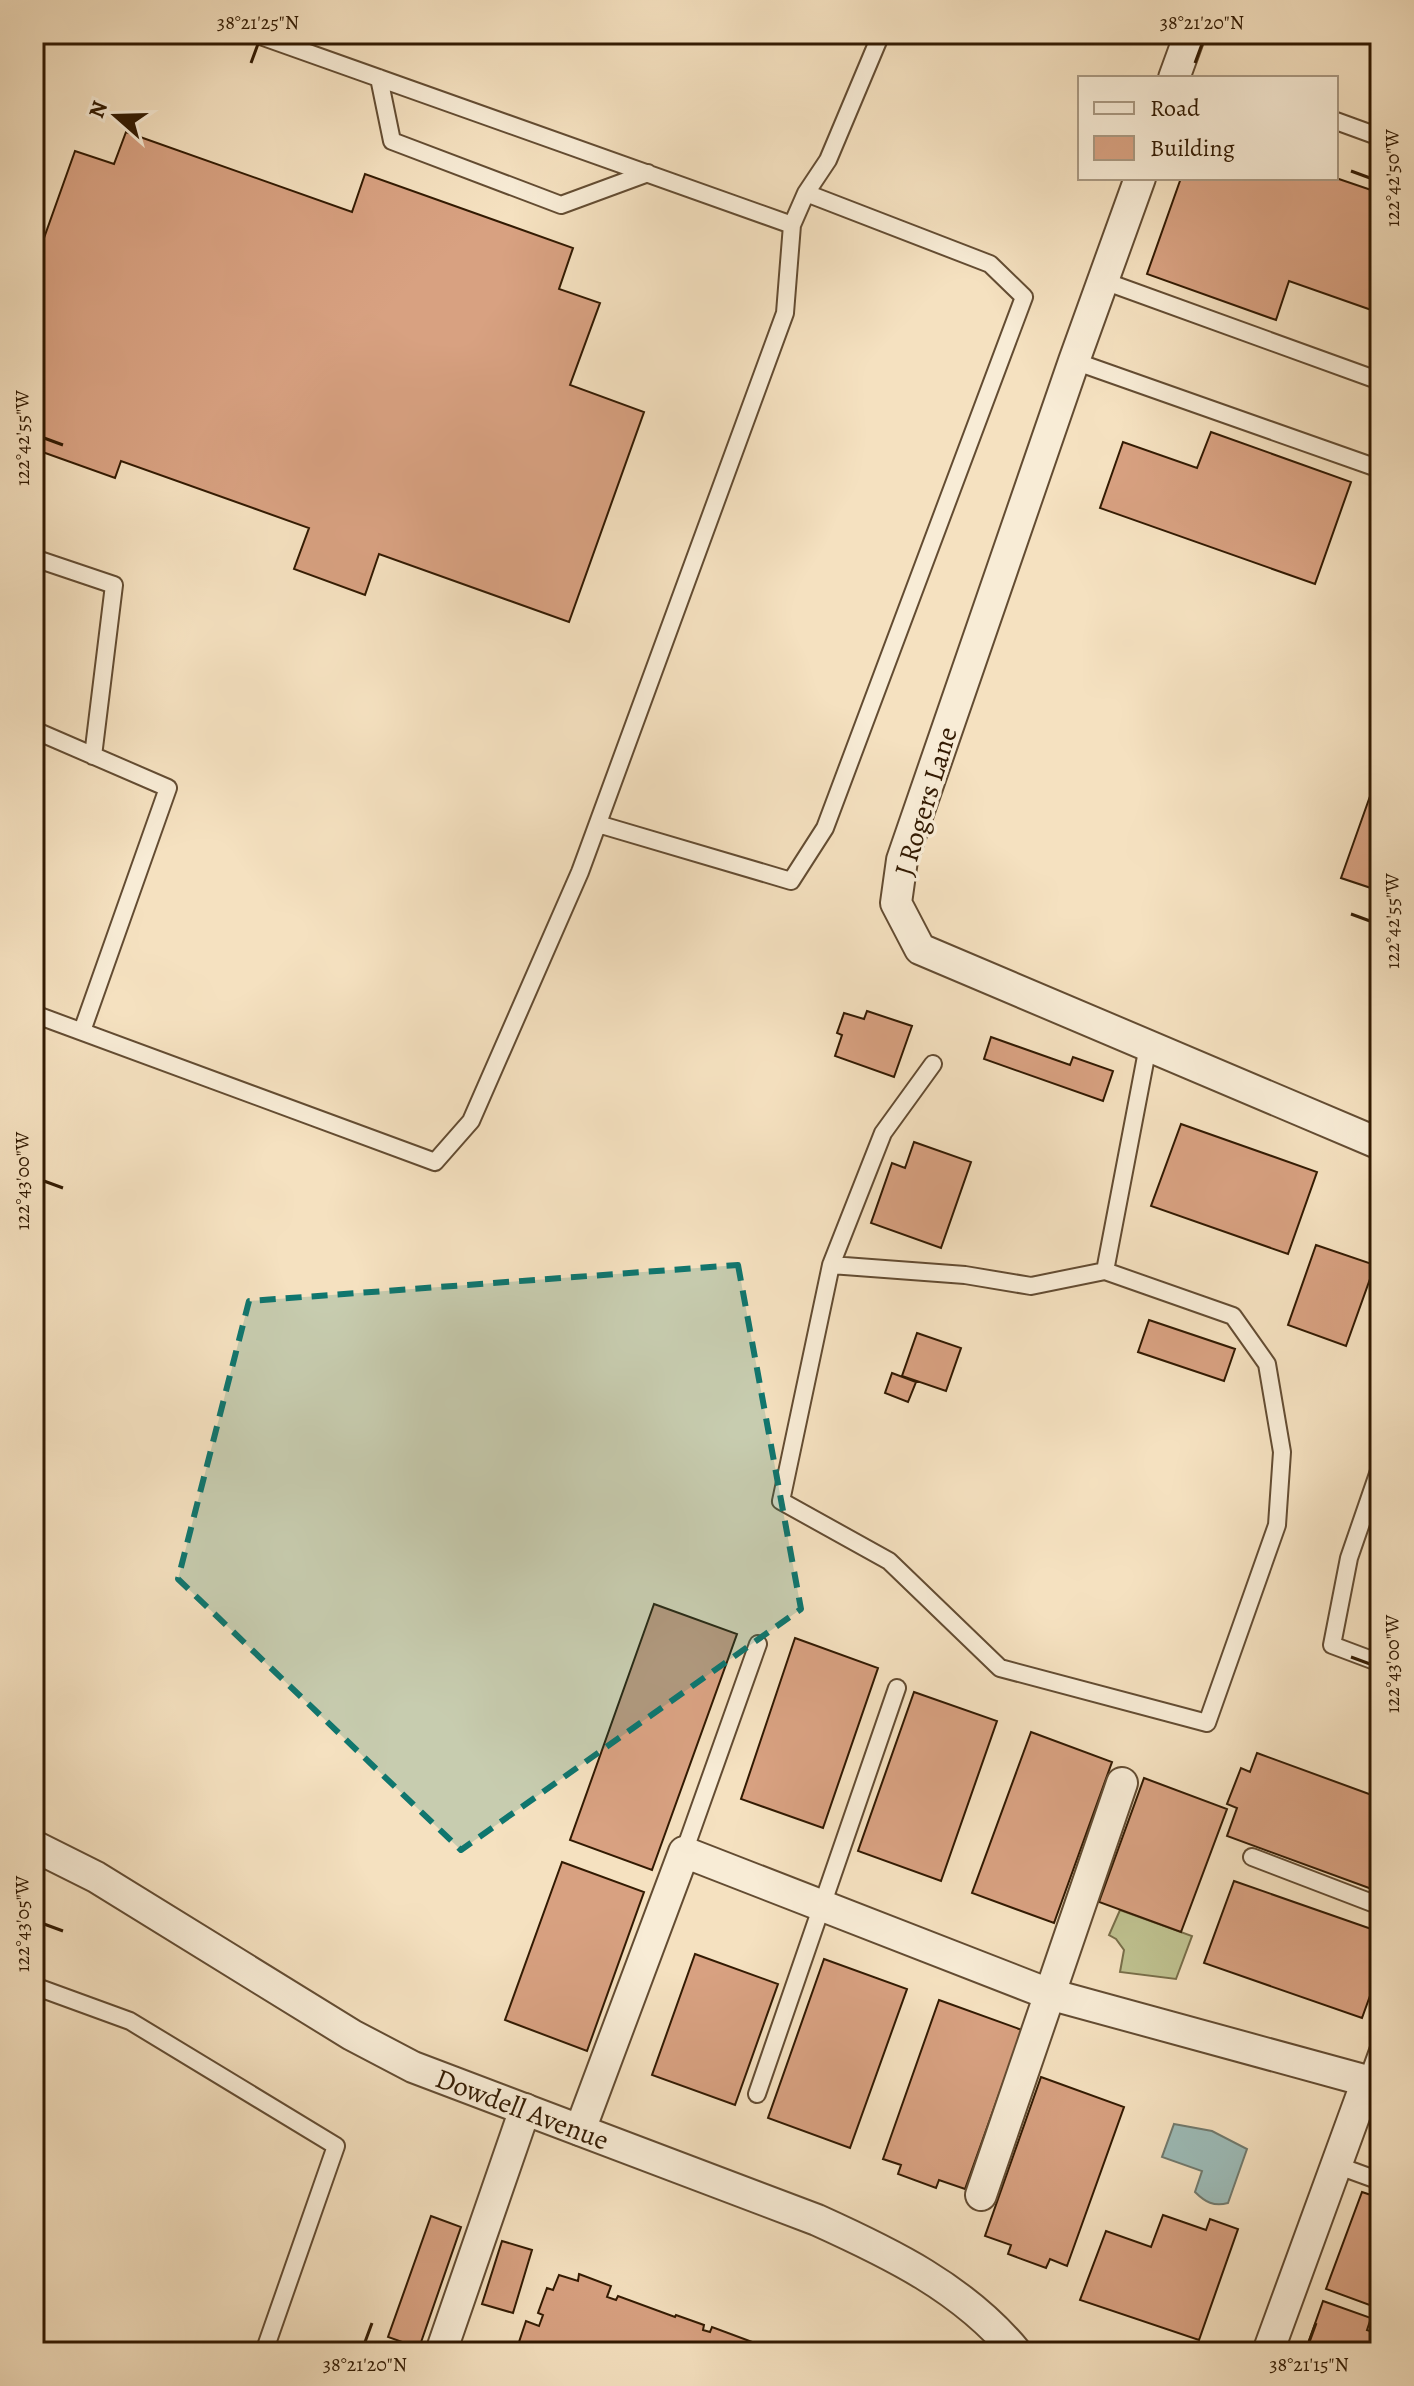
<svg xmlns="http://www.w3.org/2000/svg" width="1414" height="2386" font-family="Alegreya,serif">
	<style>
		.green { fill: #bfc290; stroke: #786e49; stroke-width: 2 }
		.water { fill: #9dbcb8; stroke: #727b6f; stroke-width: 2 }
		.building { fill: #d8a181; stroke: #321a02; stroke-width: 2 }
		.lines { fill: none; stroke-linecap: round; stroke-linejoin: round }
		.service-casing { stroke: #634c32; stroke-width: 20 }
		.minor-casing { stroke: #634c32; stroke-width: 34 }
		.service { stroke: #f8ecd6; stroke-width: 16 }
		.minor { stroke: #f8ecd6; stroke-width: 30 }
		.marked { fill: #0f766e; fill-opacity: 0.2; stroke: #0f766e; stroke-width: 6; stroke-dasharray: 16 10; stroke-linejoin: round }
		.ticks { fill: none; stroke: #321a02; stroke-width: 3 }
		.labels { text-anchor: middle; stroke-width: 7; stroke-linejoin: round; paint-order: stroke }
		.street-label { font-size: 28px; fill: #321a02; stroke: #f8ecd6 }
		.neatline { fill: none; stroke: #321a02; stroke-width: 3 }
		.ticks-label { font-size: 20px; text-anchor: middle; fill: #321a02 }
	</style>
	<rect width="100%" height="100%" fill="#f5e1c0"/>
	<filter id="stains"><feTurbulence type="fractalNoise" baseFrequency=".0025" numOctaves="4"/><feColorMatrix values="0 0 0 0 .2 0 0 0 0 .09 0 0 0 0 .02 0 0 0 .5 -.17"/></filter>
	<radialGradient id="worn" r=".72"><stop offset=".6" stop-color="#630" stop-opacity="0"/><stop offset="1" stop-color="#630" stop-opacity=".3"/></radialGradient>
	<path class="green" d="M 1120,1910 L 1192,1936 L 1176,1979 L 1120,1972 L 1124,1950 L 1116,1939 L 1109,1935 Z"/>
	<path class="water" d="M 1174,2124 L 1212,2131 L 1247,2149 L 1228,2203 C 1214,2207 1205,2202 1195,2192 L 1202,2171 L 1162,2157 Z"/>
	<path class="building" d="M 126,132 L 352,212 L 365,174 L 573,248 L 559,289 L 600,303 L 570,385 L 644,412 L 569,622 L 379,554 L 365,595 L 294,569 L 309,528 L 121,461 L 115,478 L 34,449 L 34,266 L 75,151 L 114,164 Z
		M 1181,178 L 1336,178 L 1380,193 L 1380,313 L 1289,281 L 1276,320 L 1147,274 Z
		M 1211,432 L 1351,482 L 1315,584 L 1100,508 L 1123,442 L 1197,468 Z
		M 1380,768 L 1380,891 L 1341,878 Z
		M 867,1011 L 912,1026 L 894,1077 L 835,1056 L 842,1035 L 837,1033 L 844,1013 L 864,1019 Z
		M 991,1037 L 1070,1065 L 1073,1057 L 1113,1071 L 1103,1101 L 984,1059 Z
		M 1181,1124 L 1317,1172 L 1288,1254 L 1151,1206 Z
		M 914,1142 L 971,1162 L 941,1248 L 871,1223 L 892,1163 L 905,1168 Z
		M 1316,1245 L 1375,1265 L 1346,1346 L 1288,1325 Z
		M 1149,1320 L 1235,1349 L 1224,1381 L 1138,1352 Z
		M 917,1333 L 961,1348 L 946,1391 L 902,1376 Z
		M 892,1373 L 916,1382 L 908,1402 L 885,1393 Z
		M 654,1604 L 737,1634 L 652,1870 L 570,1840 Z
		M 795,1638 L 878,1668 L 823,1828 L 741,1799 Z
		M 914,1692 L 997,1721 L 941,1881 L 858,1851 Z
		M 1031,1732 L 1112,1762 L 1054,1923 L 972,1893 Z
		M 1257,1753 L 1380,1798 L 1380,1892 L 1227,1836 L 1237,1808 L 1227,1804 L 1241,1768 L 1250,1772 Z
		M 1144,1778 L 1227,1809 L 1181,1932 L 1099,1902 Z
		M 562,1862 L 644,1892 L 587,2051 L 505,2020 Z
		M 1234,1881 L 1380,1932 L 1380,1968 L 1362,2018 L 1204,1963 Z
		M 695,1954 L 778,1984 L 735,2105 L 652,2075 Z
		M 824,1959 L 907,1989 L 850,2148 L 768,2118 Z
		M 939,2000 L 1022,2030 L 965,2189 L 939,2180 L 936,2188 L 898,2174 L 901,2165 L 883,2159 Z
		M 1041,2077 L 1124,2107 L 1067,2266 L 1050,2259 L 1046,2268 L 1008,2254 L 1011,2245 L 985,2236 Z
		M 1362,2192 L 1380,2198 L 1380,2295 L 1375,2307 L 1326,2289 Z
		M 1163,2215 L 1206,2230 L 1210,2219 L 1238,2229 L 1199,2340 L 1080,2300 L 1106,2231 L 1151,2247 Z
		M 431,2216 L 461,2227 L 419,2348 L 388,2337 Z
		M 502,2241 L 532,2250 L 513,2313 L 482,2304 Z
		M 579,2274 L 611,2286 L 607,2297 L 616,2300 L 618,2296 L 675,2317 L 676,2315 L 704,2325 L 703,2330 L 710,2332 L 712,2327 L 779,2352 L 528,2352 L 517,2348 L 526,2321 L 539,2326 L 543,2315 L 538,2313 L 547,2288 L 553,2290 L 559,2275 L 578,2281 Z
		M 1323,2301 L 1371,2318 L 1367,2330 L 1380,2334 L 1380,2352 L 1305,2352 Z"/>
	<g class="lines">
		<g class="service-casing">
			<path id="service" d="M 255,34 L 792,225 L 806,193 L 828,160 L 881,34
				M 379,78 L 392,141 L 561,205 L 648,173
				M 1336,121 L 1380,137
				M 1104,281 L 1380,381
				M 1074,361 L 1380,469
				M 34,558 L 114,585 L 93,756
				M 34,730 L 168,788 L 82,1031
				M 598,824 L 791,881 L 825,828 L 1024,297 L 990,264 L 806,193
				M 34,1014 L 435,1162 L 471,1121 L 580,872 L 785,313 L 792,225
				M 831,1265 L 883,1133 L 933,1064
				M 1105,1271 L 1031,1286 L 965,1275 L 831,1265 L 781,1501 L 889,1561 L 1000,1668 L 1207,1723 L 1277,1525 L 1282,1452 L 1267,1364 L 1233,1316 L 1105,1271 L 1148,1046
				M 1380,1468 L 1349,1558 L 1332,1645 L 1380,1663
				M 684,1852 L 758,1644
				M 1252,1857 L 1380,1906
				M 34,1986 L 130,2021 L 336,2146 L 264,2352
				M 1367,2081 L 1380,2045
				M 757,2094 L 897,1688
				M 1336,2165 L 1380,2181"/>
		</g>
		<g class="minor-casing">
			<g id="minor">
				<path d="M 1174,78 L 1190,34"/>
				<path d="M 1140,178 L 1074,361 L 902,860 L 896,903 L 920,949 L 1380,1144"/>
				<path id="s1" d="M 34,1846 L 96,1877 L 352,2035 L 413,2067 L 817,2220 C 890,2253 963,2288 1016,2352"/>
				<path d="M 580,2130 L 684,1852 L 1049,1994 L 1367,2081 L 1268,2352"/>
				<path d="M 981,2195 L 1122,1783"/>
				<path d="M 441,2352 L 525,2109"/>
			</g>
		</g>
		<use href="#service" class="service"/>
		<use href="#minor" class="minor"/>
	</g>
	<path class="marked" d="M 738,1265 L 801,1609 L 461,1850 L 178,1579 L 249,1301 Z"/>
	<path class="ticks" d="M 251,63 L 258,44M 1195,63 L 1202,44M 1351,171 L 1370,178M 44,438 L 63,445M 1351,914 L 1370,921M 44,1181 L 63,1188M 1351,1657 L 1370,1664M 44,1924 L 63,1931M 365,2342 L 372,2323M 1309,2342 L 1316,2323"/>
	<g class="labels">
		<g class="street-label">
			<text transform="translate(925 801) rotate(-73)" y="10">J Rogers Lane</text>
			<text dy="10" stroke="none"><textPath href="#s1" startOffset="556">Dowdell Avenue</textPath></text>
		</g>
	</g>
	<rect width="1414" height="2386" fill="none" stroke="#f5e1c0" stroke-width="88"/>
	<rect x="1078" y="76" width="260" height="104" fill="#f8ecd6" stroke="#a99881" stroke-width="2"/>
	<rect x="1094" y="102" width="40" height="12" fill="#f8ecd6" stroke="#a99881" stroke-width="2"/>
	<text x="1150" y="116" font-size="24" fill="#321a02">Road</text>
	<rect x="1094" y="136" width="40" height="24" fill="#d8a181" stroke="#a99881" stroke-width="2"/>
	<text x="1150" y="156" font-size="24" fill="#321a02">Building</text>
	<g transform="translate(116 116) rotate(290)" stroke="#f8ecd6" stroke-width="6" paint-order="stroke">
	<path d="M0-6L14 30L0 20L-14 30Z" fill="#321a02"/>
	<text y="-12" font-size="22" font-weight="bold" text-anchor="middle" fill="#321a02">N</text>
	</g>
	<rect x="44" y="44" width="1326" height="2298" class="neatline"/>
	<g class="ticks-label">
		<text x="258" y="29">38°21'25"N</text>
		<text x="1202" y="29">38°21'20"N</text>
		<text transform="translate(1392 178) rotate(-90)" y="7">122°42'50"W</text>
		<text transform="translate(22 438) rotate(-90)" y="7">122°42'55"W</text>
		<text transform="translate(1392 921) rotate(-90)" y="7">122°42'55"W</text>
		<text transform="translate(22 1181) rotate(-90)" y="7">122°43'00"W</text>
		<text transform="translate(1392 1664) rotate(-90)" y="7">122°43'00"W</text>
		<text transform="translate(22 1924) rotate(-90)" y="7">122°43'05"W</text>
		<text x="365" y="2371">38°21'20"N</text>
		<text x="1309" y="2371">38°21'15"N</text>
	</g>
	<rect width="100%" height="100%" filter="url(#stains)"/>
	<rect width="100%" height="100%" fill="url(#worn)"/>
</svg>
